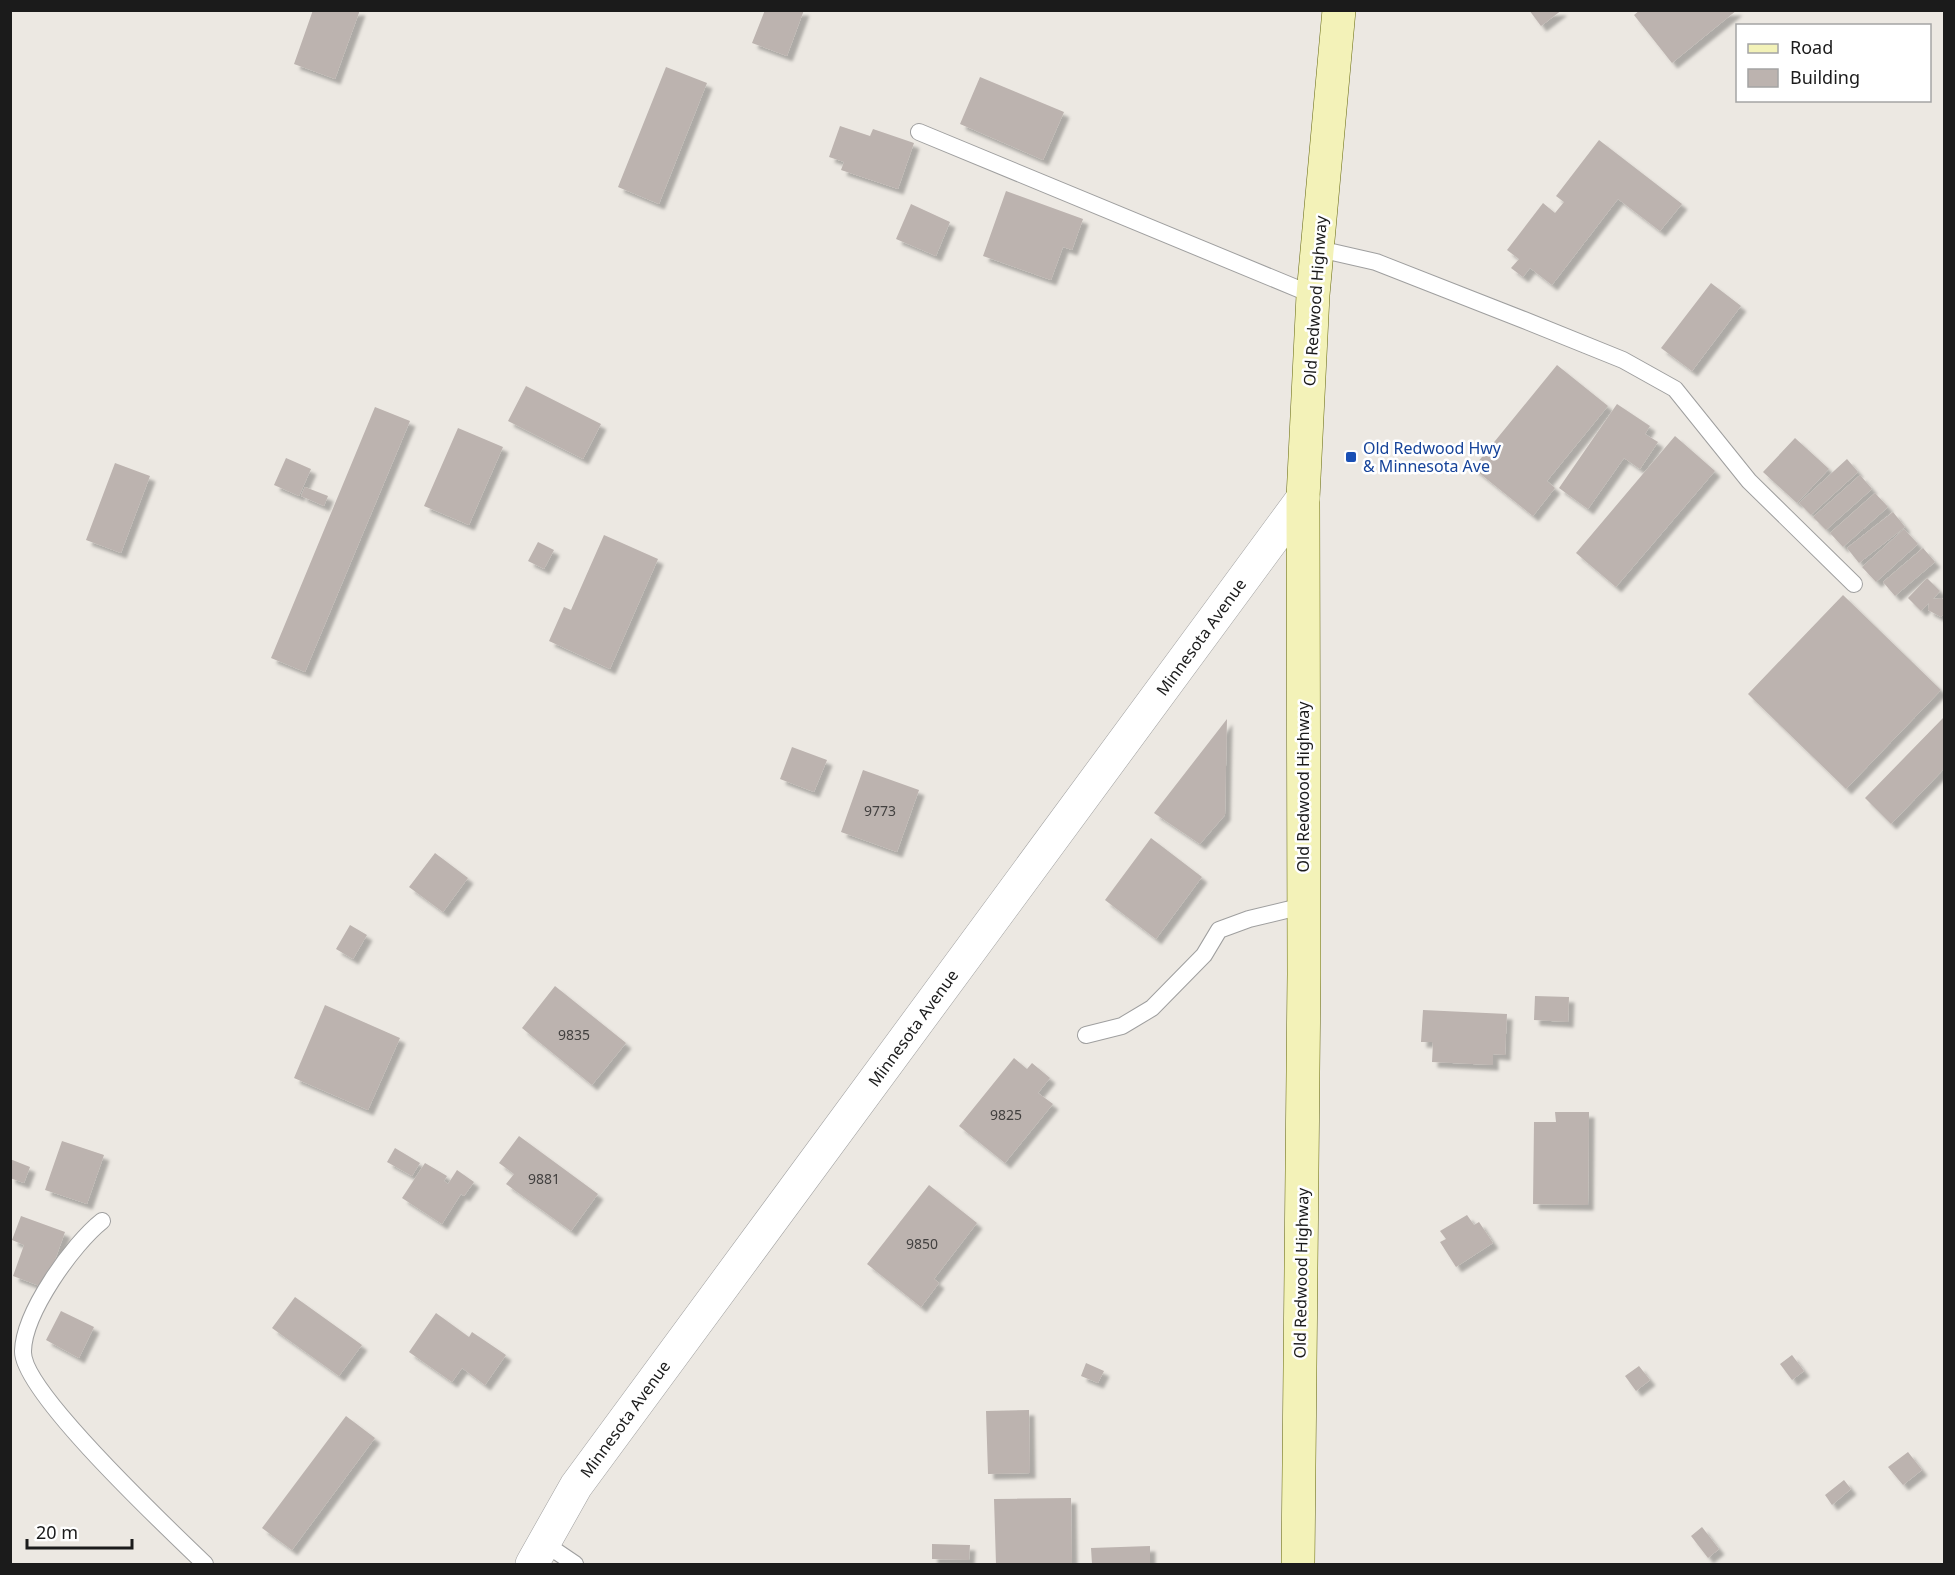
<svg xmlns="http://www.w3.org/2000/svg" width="1955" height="1575" font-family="'Noto Sans',sans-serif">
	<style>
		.building { fill: #bcb3af; filter: url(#shadow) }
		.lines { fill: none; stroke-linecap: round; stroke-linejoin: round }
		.lane-casing { stroke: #9f9f9f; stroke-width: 18 }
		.street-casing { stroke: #9f9f9f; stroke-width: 34 }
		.secondary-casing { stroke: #64670d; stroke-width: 34 }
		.lane { stroke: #fff; stroke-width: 16 }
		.street { stroke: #fff; stroke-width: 33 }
		.secondary { stroke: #f3f2b8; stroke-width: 33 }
		.transit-dot { fill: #1a4fb4; stroke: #fff; stroke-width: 2 }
		.labels { text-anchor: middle; stroke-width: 5; stroke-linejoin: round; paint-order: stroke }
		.number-label { font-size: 14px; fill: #434140 }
		.street-label { font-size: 16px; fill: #1b1b1b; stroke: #fff }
		.transit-label { font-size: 16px; fill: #164399; stroke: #fff; text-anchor: start }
	</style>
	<defs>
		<filter id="shadow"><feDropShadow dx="5.5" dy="5.5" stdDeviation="1.5" flood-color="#0004"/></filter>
	</defs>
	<rect width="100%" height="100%" fill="#ece8e2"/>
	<path class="building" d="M 313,10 L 360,10 L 335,79 L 294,64 Z
		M 765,10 L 804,10 L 787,56 L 752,43 Z
		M 1529,10 L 1562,10 L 1541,26 Z
		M 1640,10 L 1737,10 L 1672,63 L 1634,15 Z
		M 666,67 L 707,83 L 659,204 L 618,187 Z
		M 980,77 L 1064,112 L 1043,160 L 960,124 Z
		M 840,126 L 870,136 L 873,129 L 914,143 L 898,189 L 841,170 L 844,162 L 829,157 Z
		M 1599,140 L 1682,204 L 1660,231 L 1618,199 L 1552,285 L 1530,268 L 1523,277 L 1511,268 L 1519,259 L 1507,250 L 1543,203 L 1555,213 L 1564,202 L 1556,196 Z
		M 1006,191 L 1083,219 L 1072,250 L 1063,247 L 1051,280 L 983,256 Z
		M 911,204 L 950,222 L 936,256 L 896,239 Z
		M 1711,283 L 1741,306 L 1692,371 L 1661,348 Z
		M 1557,365 L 1608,406 L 1547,481 L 1555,488 L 1533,516 L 1473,468 Z
		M 526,386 L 601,424 L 583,459 L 508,421 Z
		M 1617,404 L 1650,426 L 1645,434 L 1658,442 L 1640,469 L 1624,458 L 1588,509 L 1559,488 Z
		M 375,407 L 410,421 L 305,672 L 271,658 Z
		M 458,428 L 503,447 L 469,525 L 424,506 Z
		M 1675,436 L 1715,471 L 1616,587 L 1576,553 Z
		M 1795,438 L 1829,469 L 1797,503 L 1763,472 Z
		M 286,458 L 311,469 L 299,496 L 274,485 Z
		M 1847,459 L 1858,472 L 1811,515 L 1799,503 Z
		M 115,463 L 150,476 L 121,553 L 86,540 Z
		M 1860,475 L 1872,489 L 1826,530 L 1813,517 Z
		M 305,487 L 328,496 L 324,506 L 301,496 Z
		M 1875,493 L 1888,507 L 1843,547 L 1830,533 Z
		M 1893,512 L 1905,527 L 1859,563 L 1847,548 Z
		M 1904,529 L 1918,544 L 1876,582 L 1862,567 Z
		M 604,535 L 658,559 L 610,669 L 549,641 L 564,607 L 571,610 Z
		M 538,542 L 554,550 L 544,569 L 528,561 Z
		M 1923,548 L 1935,562 L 1895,596 L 1883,582 Z
		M 1927,578 L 1940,591 L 1933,599 L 1942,598 L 1944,601 L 1944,614 L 1941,617 L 1928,610 L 1929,603 L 1921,611 L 1908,598 Z
		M 1843,595 L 1941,690 L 1846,789 L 1748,694 Z
		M 1944,717 L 1944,769 L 1891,824 L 1865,798 Z
		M 1227,719 L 1225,815 L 1200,844 L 1154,813 Z
		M 792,747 L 827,760 L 814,792 L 780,779 Z
		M 863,770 L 919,790 L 897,852 L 841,832 Z
		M 1151,838 L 1202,877 L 1156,939 L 1105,900 Z
		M 435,853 L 468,878 L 443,912 L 409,887 Z
		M 350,925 L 367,935 L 353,959 L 336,949 Z
		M 555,986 L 626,1043 L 592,1085 L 522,1028 Z
		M 1535,996 L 1569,997 L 1568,1022 L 1534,1020 Z
		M 325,1005 L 400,1038 L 368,1110 L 294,1078 Z
		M 1423,1010 L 1507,1014 L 1505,1055 L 1493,1054 L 1493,1065 L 1432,1062 L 1433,1042 L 1421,1042 Z
		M 1014,1058 L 1027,1069 L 1032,1063 L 1050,1078 L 1038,1093 L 1053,1104 L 1005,1163 L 959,1126 Z
		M 1555,1112 L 1589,1112 L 1588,1205 L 1533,1204 L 1534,1122 L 1556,1122 Z
		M 519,1136 L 598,1194 L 571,1231 L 506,1184 L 514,1174 L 499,1163 Z
		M 62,1141 L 104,1155 L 87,1204 L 45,1190 Z
		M 395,1148 L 420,1163 L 412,1176 L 387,1162 Z
		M 10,1159 L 30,1167 L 24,1183 L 10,1178 Z
		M 425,1163 L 447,1176 L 444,1181 L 448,1184 L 457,1170 L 474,1182 L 464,1196 L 461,1194 L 442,1224 L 402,1198 Z
		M 929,1185 L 977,1223 L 934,1279 L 939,1283 L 921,1307 L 867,1264 Z
		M 1467,1215 L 1474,1225 L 1479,1222 L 1493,1243 L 1456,1267 L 1440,1242 L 1446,1239 L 1440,1231 Z
		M 21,1216 L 65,1232 L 45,1288 L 13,1276 L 24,1245 L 12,1240 Z
		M 295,1297 L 362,1345 L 339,1376 L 272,1328 Z
		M 61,1311 L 94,1327 L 79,1358 L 46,1340 Z
		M 436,1313 L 469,1337 L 472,1332 L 506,1355 L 485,1385 L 462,1368 L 452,1382 L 409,1352 Z
		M 1792,1355 L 1804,1371 L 1792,1380 L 1780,1364 Z
		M 1086,1363 L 1104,1371 L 1098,1383 L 1081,1376 Z
		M 1639,1366 L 1650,1380 L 1636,1391 L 1625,1376 Z
		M 1029,1410 L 1030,1473 L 988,1474 L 986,1411 Z
		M 346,1416 L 375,1438 L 292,1550 L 262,1528 Z
		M 1908,1452 L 1922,1470 L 1903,1485 L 1888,1467 Z
		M 1844,1480 L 1851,1489 L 1832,1505 L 1825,1495 Z
		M 1071,1498 L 1072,1564 L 996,1564 L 994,1499 Z
		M 1702,1527 L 1719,1549 L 1708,1558 L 1691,1536 Z
		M 932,1544 L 970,1545 L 969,1560 L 932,1559 Z
		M 1150,1546 L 1150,1564 L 1092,1564 L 1091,1548 Z"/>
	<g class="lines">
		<g class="lane-casing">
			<path id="lane" d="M 919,132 L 1313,295
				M 1319,249 L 1376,262 L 1524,320 L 1623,360 L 1675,389 L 1749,481 L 1854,584
				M 1086,1035 L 1122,1026 L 1152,1008 L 1204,955 L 1219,930 L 1249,919 L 1303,906
				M 102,1221 C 73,1244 24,1312 23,1351 C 21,1391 171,1531 205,1564
				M 544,1543 L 575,1564"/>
		</g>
		<g class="street-casing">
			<path id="street" d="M 532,1564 L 576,1486 L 1303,498"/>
		</g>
		<g class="secondary-casing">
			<path id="secondary" d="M 1298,1564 L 1304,974 L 1303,498 L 1313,295 L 1339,10"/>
		</g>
		<use href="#lane" class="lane"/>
		<use href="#street" class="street"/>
		<use href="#secondary" class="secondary"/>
	</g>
	<rect class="transit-dot" x="1345" y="451" width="12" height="12" rx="3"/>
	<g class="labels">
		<g class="number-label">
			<text x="880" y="816">9773</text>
			<text x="574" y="1040">9835</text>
			<text x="1006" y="1120">9825</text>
			<text x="544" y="1184">9881</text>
			<text x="922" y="1249">9850</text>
		</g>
		<g class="street-label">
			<text transform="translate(1315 301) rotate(-86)" y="6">Old Redwood Highway</text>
			<text transform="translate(1201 637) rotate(-54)" y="6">Minnesota Avenue</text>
			<text transform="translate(1303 787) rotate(-90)" y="6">Old Redwood Highway</text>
			<text transform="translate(913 1028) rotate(-54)" y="6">Minnesota Avenue</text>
			<text transform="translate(1301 1273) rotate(-89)" y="6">Old Redwood Highway</text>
			<text transform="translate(625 1419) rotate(-54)" y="6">Minnesota Avenue</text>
		</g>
		<g class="transit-label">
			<text x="1363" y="454">Old Redwood Hwy<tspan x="1363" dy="18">&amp; Minnesota Ave</tspan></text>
		</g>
	</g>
	<rect width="1955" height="1575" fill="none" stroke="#1b1b1b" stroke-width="24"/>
	<rect x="1736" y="24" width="195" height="78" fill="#ffffff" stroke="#a4a4a4" stroke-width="1.5"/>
	<rect x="1748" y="44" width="30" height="9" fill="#f3f2b8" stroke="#a4a4a4" stroke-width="1.5"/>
	<text x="1790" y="54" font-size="18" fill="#1b1b1b">Road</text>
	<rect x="1748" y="69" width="30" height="18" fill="#bcb3af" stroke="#a4a4a4" stroke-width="1.5"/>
	<text x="1790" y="84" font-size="18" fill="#1b1b1b">Building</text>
	<path d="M27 1539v9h105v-9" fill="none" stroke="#1b1b1b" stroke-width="3"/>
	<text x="36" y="1539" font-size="18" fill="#1b1b1b" stroke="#ffffff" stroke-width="4.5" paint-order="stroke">20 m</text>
</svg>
